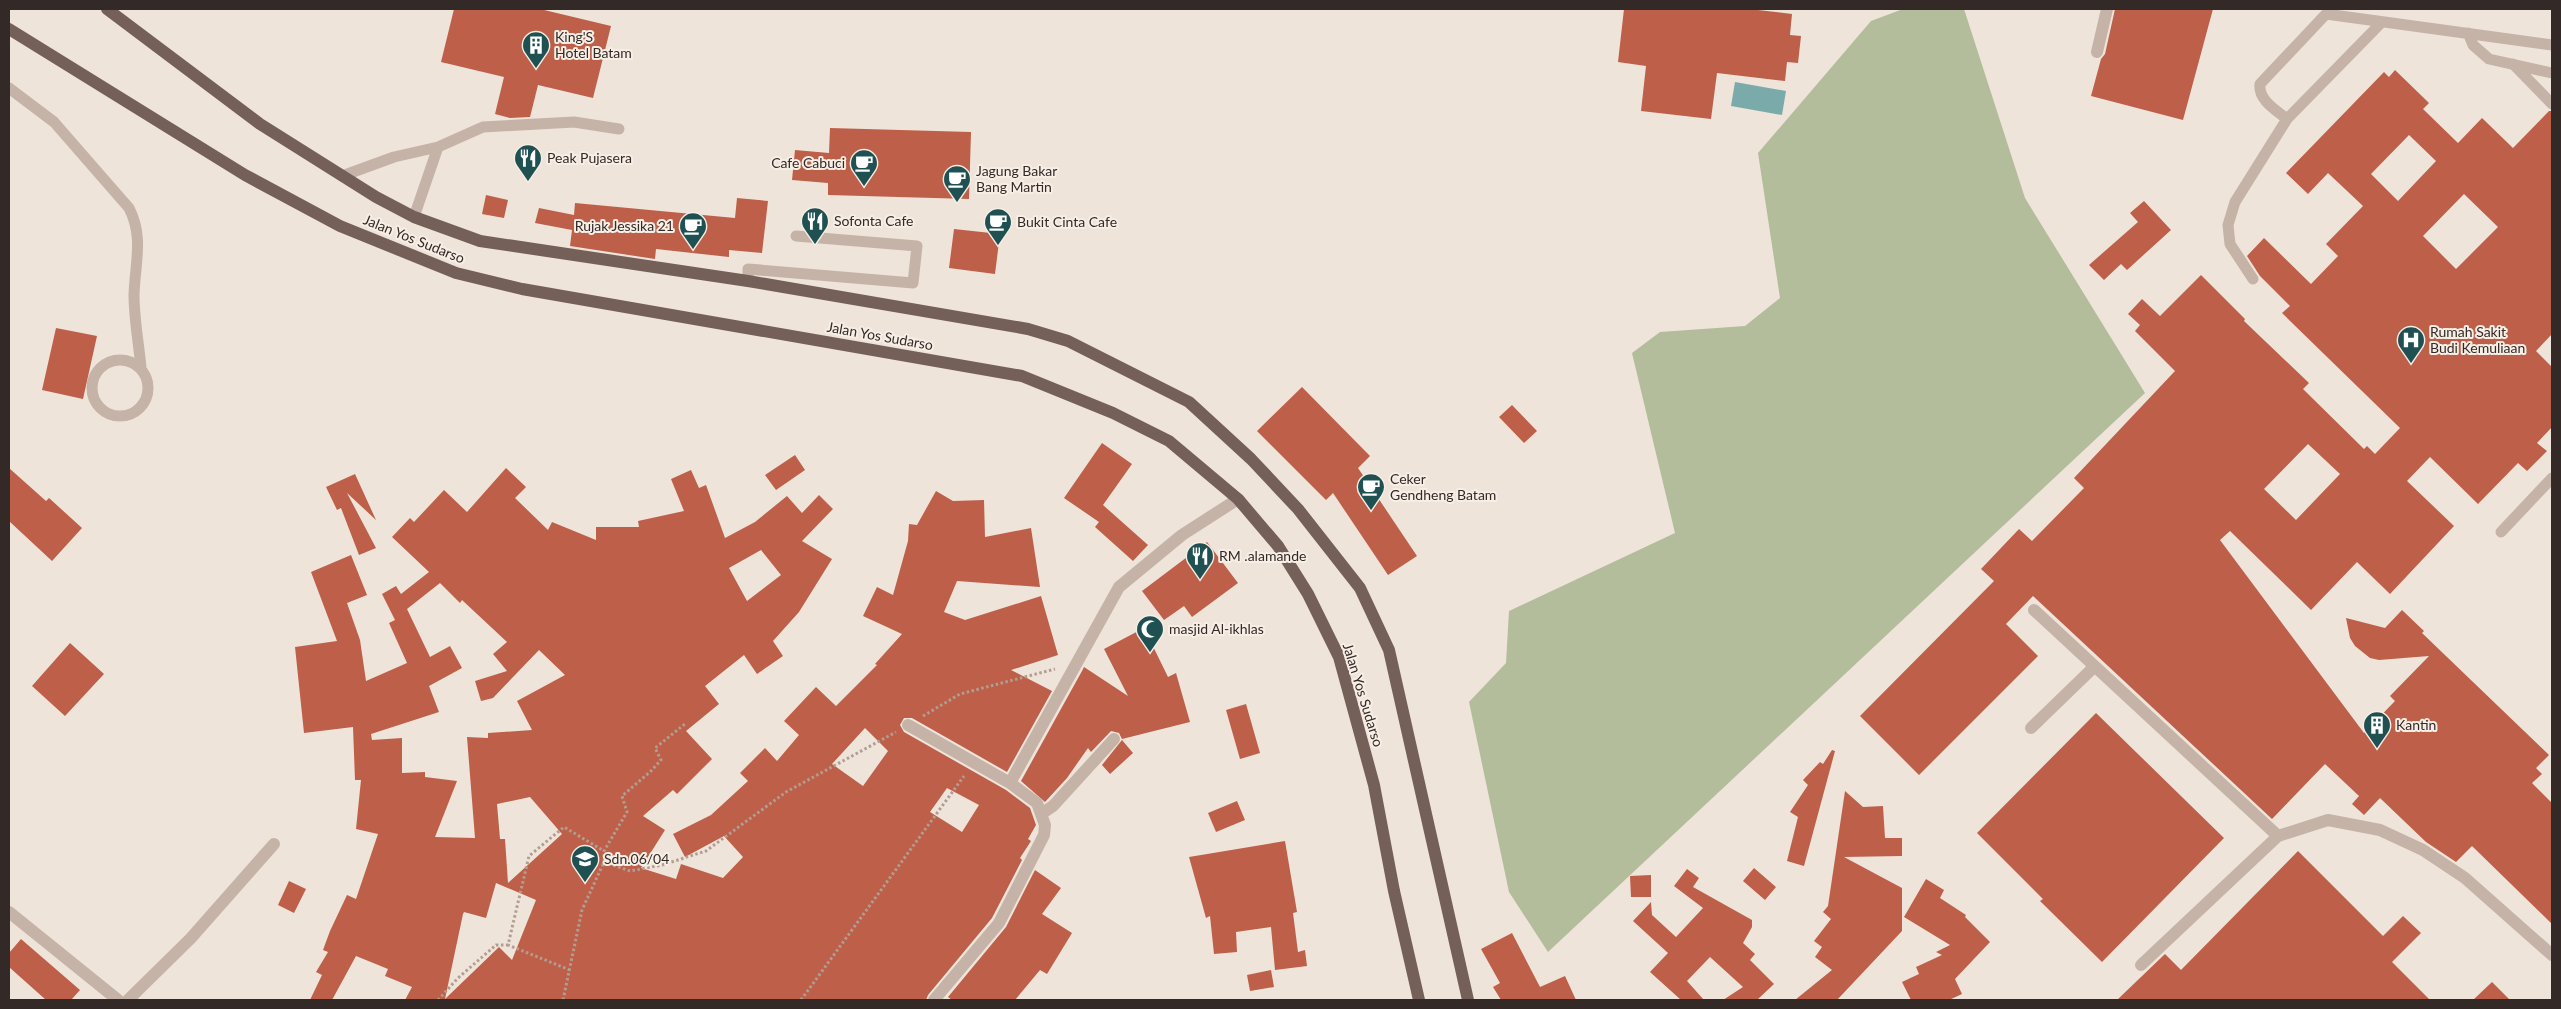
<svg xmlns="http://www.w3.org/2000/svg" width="2561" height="1009" font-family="Lato,sans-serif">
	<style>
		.green { fill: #b3bd9b }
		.water { fill: #7baaaa }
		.building { fill: #be5f49; fill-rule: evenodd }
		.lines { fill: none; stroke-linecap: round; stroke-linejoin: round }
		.path { stroke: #b29d91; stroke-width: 3; stroke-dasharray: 2.5 2.5; stroke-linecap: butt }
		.service { stroke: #c6b3a7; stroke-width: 11 }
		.minor { stroke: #c6b3a7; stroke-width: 12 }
		.primary { stroke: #746059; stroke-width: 12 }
		.labels { text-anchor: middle; stroke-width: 4; stroke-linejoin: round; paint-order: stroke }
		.poi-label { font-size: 14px; fill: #332a27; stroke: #f7eee5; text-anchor: start }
		.street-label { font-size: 14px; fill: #332a27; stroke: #f7eee5 }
	</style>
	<rect width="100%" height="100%" fill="#efe4da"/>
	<path class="green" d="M 1903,9 L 1964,9 L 2025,198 L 2145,393 L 1548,952 L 1509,892 L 1469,702 L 1506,663 L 1509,611 L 1675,533 L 1632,353 L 1660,332 L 1745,326 L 1780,298 L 1758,153 L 1871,21 Z"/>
	<path class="water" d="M 1735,82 L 1786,91 L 1782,115 L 1731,106 Z"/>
	<path class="building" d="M 454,9 L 540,9 L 611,26 L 593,98 L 538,85 L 530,117 L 510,118 L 495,114 L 504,77 L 441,62 Z
		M 1624,9 L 1749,9 L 1792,14 L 1790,35 L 1801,36 L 1798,63 L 1787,62 L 1785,81 L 1717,73 L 1711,119 L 1641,111 L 1646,66 L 1618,62 Z
		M 2115,9 L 2213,9 L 2183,120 L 2091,96 L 2101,59 L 2105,54 Z
		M 2395,70 L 2429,103 L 2423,109 L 2458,143 L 2482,118 L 2513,148 L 2549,111 L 2552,111 L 2552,334 L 2536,351 L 2552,367 L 2552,427 L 2537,443 L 2547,451 L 2527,471 L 2518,463 L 2478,504 L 2430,457 L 2407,481 L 2454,526 L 2390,594 L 2357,562 L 2311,610 L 2230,531 L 2220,540 L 2364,733 L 2395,701 L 2390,696 L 2429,656 L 2379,660 L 2370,658 L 2355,646 L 2350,638 L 2346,618 L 2385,628 L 2402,610 L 2424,631 L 2422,633 L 2549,755 L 2536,768 L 2542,774 L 2532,783 L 2552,803 L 2552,924 L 2472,846 L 2456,862 L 2426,842 L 2380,798 L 2364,815 L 2352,804 L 2359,796 L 2325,764 L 2272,819 L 2033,596 L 2006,624 L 2038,656 L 1919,775 L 1860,716 L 1994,581 L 1981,569 L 2019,529 L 2032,541 L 2084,488 L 2074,478 L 2175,371 L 2135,331 L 2140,325 L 2128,314 L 2142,299 L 2160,316 L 2201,275 L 2245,319 L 2244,321 L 2309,383 L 2303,389 L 2364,449 L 2367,446 L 2375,454 L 2400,428 L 2282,313 L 2290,306 L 2260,276 L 2247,256 L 2264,238 L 2311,284 L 2338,256 L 2326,244 L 2363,206 L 2328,173 L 2308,194 L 2286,173 L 2384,72 L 2389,77 ZM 2409,135 L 2436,161 L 2398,201 L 2371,174 ZM 2464,194 L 2498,227 L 2456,269 L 2423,236 ZM 2308,444 L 2340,474 L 2296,520 L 2264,489 Z
		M 830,128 L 971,132 L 969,199 L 828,195 L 828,183 L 792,180 L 795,150 L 829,153 Z
		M 486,195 L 508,200 L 504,218 L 482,214 Z
		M 737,198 L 768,201 L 762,253 L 729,250 L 729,257 L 656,249 L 655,259 L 570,246 L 572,230 L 535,223 L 539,208 L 574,215 L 575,203 L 735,218 Z
		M 2144,201 L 2171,230 L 2127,270 L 2121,264 L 2104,280 L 2089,265 L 2138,222 L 2130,213 Z
		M 954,229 L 1000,234 L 995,274 L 949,268 Z
		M 56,328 L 97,336 L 83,399 L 42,390 Z
		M 1302,387 L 1370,456 L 1358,468 L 1417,556 L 1388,575 L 1333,493 L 1326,500 L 1257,431 Z
		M 1512,405 L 1537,431 L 1524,443 L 1499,417 Z
		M 1102,443 L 1132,464 L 1103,505 L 1148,545 L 1133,561 L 1095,527 L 1099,522 L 1064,498 Z
		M 795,455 L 805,470 L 776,490 L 765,475 Z
		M 9,468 L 46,501 L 49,498 L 82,528 L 52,561 L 9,521 Z
		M 506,468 L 526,487 L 515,498 L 548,530 L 552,522 L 596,540 L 596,527 L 639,527 L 638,521 L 684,511 L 671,479 L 691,470 L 699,488 L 706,485 L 725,538 L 755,522 L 787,496 L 802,513 L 819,495 L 833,509 L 802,541 L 832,559 L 799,612 L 773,641 L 783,656 L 757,674 L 744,655 L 705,686 L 719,704 L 686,731 L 712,759 L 677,794 L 673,790 L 643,816 L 665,830 L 641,868 L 676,879 L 681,864 L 723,878 L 743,857 L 724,836 L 685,857 L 673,834 L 711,815 L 748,781 L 740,773 L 765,748 L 777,761 L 799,735 L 784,721 L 816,687 L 836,706 L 877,665 L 875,664 L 902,634 L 863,616 L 877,587 L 893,595 L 908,541 L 909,524 L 917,525 L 936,491 L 953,501 L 984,500 L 985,537 L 1031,528 L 1040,587 L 957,581 L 944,612 L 965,620 L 1041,596 L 1058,655 L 1011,670 L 1052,691 L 1007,772 L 912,718 L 904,718 L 900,725 L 904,732 L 1006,790 L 1030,808 L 1036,825 L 1028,839 L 1031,841 L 1020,858 L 1022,860 L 992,918 L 928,995 L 926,1000 L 405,1000 L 412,987 L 385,976 L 388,969 L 356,956 L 332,1000 L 310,1000 L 322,975 L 316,972 L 328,952 L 323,950 L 330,931 L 347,895 L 356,899 L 378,834 L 356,829 L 361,780 L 355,780 L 353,727 L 304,733 L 295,647 L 337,641 L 311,572 L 351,555 L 367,595 L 347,603 L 360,640 L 366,681 L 407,663 L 389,623 L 395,620 L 382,594 L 396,586 L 401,594 L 429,572 L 392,537 L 410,518 L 414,522 L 444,490 L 467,512 ZM 761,550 L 781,575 L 747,601 L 729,568 ZM 440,583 L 460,603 L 462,600 L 507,642 L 493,654 L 507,671 L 475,681 L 481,701 L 493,698 L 539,650 L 565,675 L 517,701 L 532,730 L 488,733 L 488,738 L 467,737 L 475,838 L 435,837 L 457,781 L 425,777 L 425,772 L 402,773 L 402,738 L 372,740 L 371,734 L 439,712 L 429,686 L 462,668 L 450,646 L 430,657 L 407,609 ZM 865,728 L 888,751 L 863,786 L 832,764 ZM 947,788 L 979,805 L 962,832 L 930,812 ZM 530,797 L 562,834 L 508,883 L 505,839 L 500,839 L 497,804 ZM 496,883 L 536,900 L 512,960 L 499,947 L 445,999 L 463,914 L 464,912 L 486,918 Z
		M 355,474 L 376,520 L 347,493 L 376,548 L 359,555 L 341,508 L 337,510 L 326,487 Z
		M 1207,542 L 1238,583 L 1192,617 L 1184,606 L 1164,620 L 1142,591 Z
		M 1144,628 L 1168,677 L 1176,673 L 1190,722 L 1122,739 L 1119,733 L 1111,731 L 1091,752 L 1088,748 L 1067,778 L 1045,802 L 1021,781 L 1082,671 L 1084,667 L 1128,696 L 1104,649 Z
		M 70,643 L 104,674 L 65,716 L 32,686 Z
		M 1246,704 L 1260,753 L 1240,759 L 1226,710 Z
		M 2096,713 L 2224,838 L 2102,962 L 2040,901 L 2043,899 L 1977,833 Z
		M 1122,740 L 1133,753 L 1110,774 L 1102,765 Z
		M 1832,750 L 1835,751 L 1804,866 L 1787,861 L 1798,817 L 1790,812 L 1808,785 L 1803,780 L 1820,762 L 1823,764 Z
		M 1845,791 L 1863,807 L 1883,806 L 1885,838 L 1902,838 L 1902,856 L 1844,857 L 1902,888 L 1902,931 L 1837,1000 L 1795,1000 L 1832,970 L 1815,957 L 1822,947 L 1814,941 L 1831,919 L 1823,912 L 1828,906 Z
		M 1237,801 L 1245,820 L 1216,832 L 1208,813 Z
		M 1285,841 L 1297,912 L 1293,913 L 1298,952 L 1305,950 L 1307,966 L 1275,970 L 1271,927 L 1236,932 L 1237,952 L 1214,954 L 1210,916 L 1206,918 L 1189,857 Z
		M 2298,851 L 2383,936 L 2403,916 L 2421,933 L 2392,962 L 2430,1000 L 2117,1000 L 2165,954 L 2181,970 Z
		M 1754,868 L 1776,887 L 1765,900 L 1743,881 Z
		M 1687,869 L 1699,878 L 1693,887 L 1752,920 L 1752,927 L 1743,943 L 1755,954 L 1750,960 L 1774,984 L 1757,1000 L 1723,1000 L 1743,987 L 1710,957 L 1687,981 L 1704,1000 L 1681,1000 L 1650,972 L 1668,953 L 1633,921 L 1651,902 L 1652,915 L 1676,937 L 1703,908 L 1674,886 Z
		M 1035,870 L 1061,888 L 1042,914 L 1072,933 L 1047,974 L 1040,970 L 1015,1000 L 952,1000 L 948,997 L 1006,927 Z
		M 1651,875 L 1651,897 L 1631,897 L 1630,876 Z
		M 1926,879 L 1944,890 L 1940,898 L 1966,915 L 1965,917 L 1990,942 L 1955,979 L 1962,994 L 1949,1000 L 1911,1000 L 1902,982 L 1919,974 L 1916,967 L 1942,955 L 1936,952 L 1950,945 L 1904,917 Z
		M 289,881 L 306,889 L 294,913 L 278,905 Z
		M 1512,933 L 1540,987 L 1565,976 L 1576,1000 L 1501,1000 L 1493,987 L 1500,983 L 1481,949 Z
		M 21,939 L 80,990 L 71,1000 L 46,1000 L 9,967 L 9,953 Z
		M 1271,970 L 1274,987 L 1250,991 L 1247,975 Z
		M 2492,982 L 2510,1000 L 2473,1000 Z"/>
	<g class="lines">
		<path class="path" d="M 923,716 L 960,694 L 1055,669
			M 604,862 L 630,871 L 662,865 L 706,851 L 786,792 L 896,732
			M 570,970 L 508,945 L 529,856 L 564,827 L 604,851
			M 438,1000 L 458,978 L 496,945 L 508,945
			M 563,1000 L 582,910 L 604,862 L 604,851 L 627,812 L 622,796 L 651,771 L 661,760 L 655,748 L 685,724
			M 801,1000 L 964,776"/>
		<path class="service" d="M 2468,33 L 2473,45 L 2489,59 L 2552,73
			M 2513,64 L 2552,104
			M 9,88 L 54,122 L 129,208 C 144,237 135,263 134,295 C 134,319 139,345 141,368
			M 2287,119 C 2276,110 2258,100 2260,84 L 2326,14 L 2552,45
			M 342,176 L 394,157 L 438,147 L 483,127 L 574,122 L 619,129
			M 414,217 L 438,147
			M 2253,279 L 2230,244 L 2228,225 L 2235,202 L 2287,119 L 2381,23
			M 748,281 L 748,269 L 913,283 L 917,246 L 796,236
			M92 388a28 28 0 1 1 56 0a28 28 0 1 1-56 0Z
			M 2501,532 L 2552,478"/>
		<path class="minor" d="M 2097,52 L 2107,9
			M 2034,610 L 2278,836 L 2328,820 L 2380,830 L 2423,850 L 2465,878 L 2552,955
			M 908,725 L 1010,783 L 1037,803 L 1045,825 L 1044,835 L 999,923 L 934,1000
			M 2031,728 L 2094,667
			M 1010,783 L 1119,587 L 1182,535 L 1238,499
			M 1041,814 L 1053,806 L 1114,739
			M 9,912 L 118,1000
			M 2141,965 L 2278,836
			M 128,1000 L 191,938 L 274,844"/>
		<path class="primary" d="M 107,9 L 260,124 L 376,197 L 414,217 L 480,241 L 748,281 L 1028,329 L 1068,341 L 1189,402 L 1251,459 L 1298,509 L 1360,588 L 1389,650 L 1468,1000
			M 9,29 L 245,175 L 340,226 L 456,273 L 522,289 L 1022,376 L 1113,413 L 1169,441 L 1238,499 L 1278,546 L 1308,594 L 1339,657 L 1374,785 L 1394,891 L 1419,1000"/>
	</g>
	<defs>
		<g id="building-pin" transform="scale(1.4375)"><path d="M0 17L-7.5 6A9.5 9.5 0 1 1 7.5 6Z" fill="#1f5152" stroke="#f7eee5"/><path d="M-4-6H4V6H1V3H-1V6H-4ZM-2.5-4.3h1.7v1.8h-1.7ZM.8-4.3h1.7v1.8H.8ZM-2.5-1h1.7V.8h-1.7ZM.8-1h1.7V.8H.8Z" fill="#fff"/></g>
		<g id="restaurant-pin" transform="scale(1.4375)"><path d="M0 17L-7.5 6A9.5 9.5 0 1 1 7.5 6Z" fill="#1f5152" stroke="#f7eee5"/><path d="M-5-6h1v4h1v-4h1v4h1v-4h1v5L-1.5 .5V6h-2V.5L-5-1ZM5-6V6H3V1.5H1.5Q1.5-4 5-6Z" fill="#fff"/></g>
		<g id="cafe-pin" transform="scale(1.4375)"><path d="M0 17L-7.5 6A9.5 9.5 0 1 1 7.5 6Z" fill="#1f5152" stroke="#f7eee5"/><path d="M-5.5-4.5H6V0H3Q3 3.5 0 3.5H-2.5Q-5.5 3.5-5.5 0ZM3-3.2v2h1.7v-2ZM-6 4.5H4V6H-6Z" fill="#fff"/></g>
		<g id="hospital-pin" transform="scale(1.4375)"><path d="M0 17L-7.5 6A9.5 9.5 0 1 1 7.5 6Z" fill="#1f5152" stroke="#f7eee5"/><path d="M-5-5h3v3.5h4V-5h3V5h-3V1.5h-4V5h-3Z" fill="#fff"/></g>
		<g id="mosque-pin" transform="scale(1.4375)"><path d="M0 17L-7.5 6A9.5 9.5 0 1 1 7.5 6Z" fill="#1f5152" stroke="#f7eee5"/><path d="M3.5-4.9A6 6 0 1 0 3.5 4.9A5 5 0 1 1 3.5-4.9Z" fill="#fff"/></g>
		<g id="school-pin" transform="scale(1.4375)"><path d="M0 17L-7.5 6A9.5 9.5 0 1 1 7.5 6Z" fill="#1f5152" stroke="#f7eee5"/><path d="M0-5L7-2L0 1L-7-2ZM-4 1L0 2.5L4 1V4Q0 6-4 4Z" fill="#fff"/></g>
	</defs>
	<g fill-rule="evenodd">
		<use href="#building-pin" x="536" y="45"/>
		<use href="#restaurant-pin" x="528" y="158"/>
		<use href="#cafe-pin" x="864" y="163"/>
		<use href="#cafe-pin" x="957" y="179"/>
		<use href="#restaurant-pin" x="815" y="221"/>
		<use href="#cafe-pin" x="998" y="222"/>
		<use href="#cafe-pin" x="693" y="226"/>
		<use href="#hospital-pin" x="2411" y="340"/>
		<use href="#cafe-pin" x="1371" y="487"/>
		<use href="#restaurant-pin" x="1200" y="556"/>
		<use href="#mosque-pin" x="1150" y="629"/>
		<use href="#building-pin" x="2377" y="725"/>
		<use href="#school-pin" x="585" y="859"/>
	</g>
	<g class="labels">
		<g class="poi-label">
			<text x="555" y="42">King'S<tspan x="555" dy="16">Hotel Batam</tspan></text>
			<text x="547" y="163">Peak Pujasera</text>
			<text x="845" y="168" text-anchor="end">Cafe Cabuci</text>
			<text x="976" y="176">Jagung Bakar<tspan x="976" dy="16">Bang Martin</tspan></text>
			<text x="834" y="226">Sofonta Cafe</text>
			<text x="1017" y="227">Bukit Cinta Cafe</text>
			<text x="674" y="231" text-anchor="end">Rujak Jessika 21</text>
			<text x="2430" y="337">Rumah Sakit<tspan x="2430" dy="16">Budi Kemuliaan</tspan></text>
			<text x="1390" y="484">Ceker<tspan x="1390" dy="16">Gendheng Batam</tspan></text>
			<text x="1219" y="561">RM .alamande</text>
			<text x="1169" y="634">masjid Al-ikhlas</text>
			<text x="2396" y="730">Kantin</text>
			<text x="604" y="864">Sdn.06/04</text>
		</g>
		<g class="street-label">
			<text transform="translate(414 239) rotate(22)" y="5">Jalan Yos Sudarso</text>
			<text transform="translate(880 336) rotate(10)" y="5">Jalan Yos Sudarso</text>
			<text transform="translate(1363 695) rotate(73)" y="5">Jalan Yos Sudarso</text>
		</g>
	</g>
	<rect width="2561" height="1009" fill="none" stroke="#332a27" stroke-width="20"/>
</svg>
